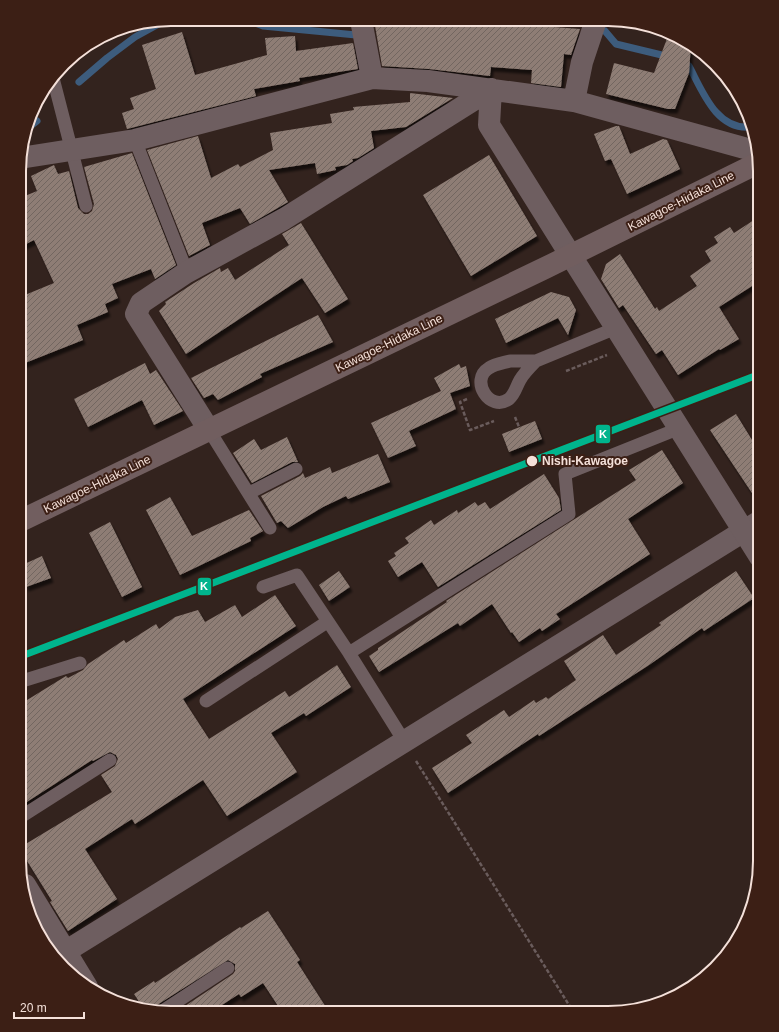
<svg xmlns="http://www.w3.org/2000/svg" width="779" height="1032" font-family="Helvetica,sans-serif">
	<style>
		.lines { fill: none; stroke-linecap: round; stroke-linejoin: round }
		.stream { stroke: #3d5c7d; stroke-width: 7 }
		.building { fill: url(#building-hatch); filter: url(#shadow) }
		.path { stroke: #6a5c5c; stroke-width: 2.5; stroke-dasharray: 4 2; stroke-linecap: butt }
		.service { stroke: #6e5e60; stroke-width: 13 }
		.minor { stroke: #6e5e60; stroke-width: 22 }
		.tertiary { stroke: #6e5e60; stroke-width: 22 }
		.primary { stroke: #715e5f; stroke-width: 22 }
		.rail-1-casing { stroke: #3c1f15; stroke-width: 10 }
		.rail-1 { stroke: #00b48d; stroke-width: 7 }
		.stop-dot { fill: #f4e0d9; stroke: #3c1f15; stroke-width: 1.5 }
		.labels { text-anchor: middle; stroke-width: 4; stroke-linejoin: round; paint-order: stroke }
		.street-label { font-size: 12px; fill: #f4e0d9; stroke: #3c1f15 }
		.stop-label { font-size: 12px; font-weight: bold; fill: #f4e0d9; stroke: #3c1f15; text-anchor: start }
		.rim { fill: none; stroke: #f4e0d9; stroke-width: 2 }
		.line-badge { stroke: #3c1f15; stroke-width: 1.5 }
		.badge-label { font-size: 11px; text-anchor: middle; font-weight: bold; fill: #fff }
	</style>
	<defs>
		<pattern id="building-hatch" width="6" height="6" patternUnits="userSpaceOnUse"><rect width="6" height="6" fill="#8e7d75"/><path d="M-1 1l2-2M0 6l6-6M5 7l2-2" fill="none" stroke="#726660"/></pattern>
		<filter id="shadow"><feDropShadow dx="2.5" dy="4.5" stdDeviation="1" flood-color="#0009"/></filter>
	</defs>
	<rect width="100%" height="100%" fill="#33231e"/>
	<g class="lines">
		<path class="stream" d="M 245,19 L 263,26 L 356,35
			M 479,24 L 494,20
			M 605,31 L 616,44 L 670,57
			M 683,62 L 689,66 C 702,90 716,130 750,127
			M 79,82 L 107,58 L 135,37 L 166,20
			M 28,128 L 37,121"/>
	</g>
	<path class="building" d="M 374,20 L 461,20 L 580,29 L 571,55 L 564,54 L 561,87 L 531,83 L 532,70 L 491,67 L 490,76 L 429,69 L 382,66 Z
		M 182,32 L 195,75 L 267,55 L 265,38 L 295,36 L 296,51 L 353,43 L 358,69 L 299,78 L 300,81 L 254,89 L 256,96 L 127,129 L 122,113 L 134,109 L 130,98 L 156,89 L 142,45 Z
		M 668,36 L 691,44 L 689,73 L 675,109 L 668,109 L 606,94 L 614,63 L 654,73 Z
		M 410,93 L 453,98 L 406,127 L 371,131 L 374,148 L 358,158 L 352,159 L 353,161 L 347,165 L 335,167 L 336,170 L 317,174 L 315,163 L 269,170 L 288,202 L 250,224 L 240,208 L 202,223 L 210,245 L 189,256 L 147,150 L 198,136 L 211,178 L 238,164 L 240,167 L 273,150 L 270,133 L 332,123 L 330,114 L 354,110 L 353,107 L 410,102 Z
		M 616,126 L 619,126 L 630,154 L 663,139 L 667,140 L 680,169 L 627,194 L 611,159 L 605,161 L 594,134 Z
		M 132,153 L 176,265 L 155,279 L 151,269 L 112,284 L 118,298 L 105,304 L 108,312 L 77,325 L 83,340 L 20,365 L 20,297 L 54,283 L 34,240 L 20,247 L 20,198 L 37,191 L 31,176 L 54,165 L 58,174 L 69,171 L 78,208 L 84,214 L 88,214 L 92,211 L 94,204 L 84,167 Z
		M 489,155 L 537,236 L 471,276 L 423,195 Z
		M 760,216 L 760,281 L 719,307 L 739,339 L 720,350 L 719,349 L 678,375 L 662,350 L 656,354 L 623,305 L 619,308 L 601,279 L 606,264 L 620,254 L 655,309 L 657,307 L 659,311 L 697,286 L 690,276 L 711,261 L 705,251 L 718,243 L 714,237 L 730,227 L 734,233 Z
		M 301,223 L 348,299 L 325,313 L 302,278 L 186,354 L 159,311 L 166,304 L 165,302 L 194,283 L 220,268 L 221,272 L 228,268 L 235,280 L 289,245 L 282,234 Z
		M 551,292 L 569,297 L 576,310 L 568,335 L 558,318 L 506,343 L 495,319 Z
		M 318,315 L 333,342 L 260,374 L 262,377 L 218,400 L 213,394 L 204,398 L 191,378 Z
		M 145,363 L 150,374 L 156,370 L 183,411 L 154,425 L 142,400 L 88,427 L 74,399 Z
		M 459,364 L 461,368 L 466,366 L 470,386 L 450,393 L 456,409 L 409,431 L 416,446 L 388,458 L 371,423 L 441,391 L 434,378 Z
		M 736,414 L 760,453 L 760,505 L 710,430 Z
		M 535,421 L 542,439 L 509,452 L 502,434 Z
		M 287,437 L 298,462 L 292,462 L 252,483 L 233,453 L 254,439 L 261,450 Z
		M 662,450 L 683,483 L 628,519 L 650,554 L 556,614 L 560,619 L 542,631 L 540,628 L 519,642 L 512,632 L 511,633 L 492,604 L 460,626 L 458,623 L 379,672 L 369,656 L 378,650 L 378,648 L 447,602 L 446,601 L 636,480 L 629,470 Z
		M 378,454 L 390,482 L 348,499 L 346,496 L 323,507 L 288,528 L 281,521 L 277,523 L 261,496 L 300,476 L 303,473 L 305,478 L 330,467 L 332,473 Z
		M 544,474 L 559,498 L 561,510 L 438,587 L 422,562 L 398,577 L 388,561 L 396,556 L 394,553 L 409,543 L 405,538 L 431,520 L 434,525 L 457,510 L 458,513 L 475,502 L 478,506 L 485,502 L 490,509 Z
		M 170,497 L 192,536 L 249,510 L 263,531 L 250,538 L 251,541 L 180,575 L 146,510 Z
		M 110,522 L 142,587 L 122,597 L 89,533 Z
		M 42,556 L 51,578 L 26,587 L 20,566 Z
		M 339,571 L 350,587 L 329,601 L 319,585 Z
		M 736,571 L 754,598 L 704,631 L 702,628 L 649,665 L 539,736 L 538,734 L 448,793 L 432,768 L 472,743 L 466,735 L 504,710 L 509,717 L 534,700 L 536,703 L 546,697 L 548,699 L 576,680 L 564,661 L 603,635 L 616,655 L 661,625 L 659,623 Z
		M 275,595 L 296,626 L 183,699 L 209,739 L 285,691 L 289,697 L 337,665 L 351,687 L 306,716 L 304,713 L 271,733 L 297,772 L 227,816 L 203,780 L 135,824 L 132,819 L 85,849 L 117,899 L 68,931 L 50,902 L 52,901 L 19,848 L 112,792 L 101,775 L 115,766 L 118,759 L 116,755 L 110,752 L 93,761 L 92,760 L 19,807 L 19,705 L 66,676 L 68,678 L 83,670 L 88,664 L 124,640 L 126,643 L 156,624 L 159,629 L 175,617 L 198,610 L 205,622 L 235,605 L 242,617 Z
		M 268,911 L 300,960 L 297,962 L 329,1012 L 282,1012 L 263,983 L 241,997 L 239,994 L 211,1012 L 176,1012 L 233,974 L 235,971 L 235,964 L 228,960 L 157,1005 L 153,1012 L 144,1009 L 134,994 L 154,981 L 155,983 L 240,927 L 241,928 Z"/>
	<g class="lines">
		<path class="path" d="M 566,371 L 607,355
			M 467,399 L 460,402 L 470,430 L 494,421
			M 515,417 L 519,427
			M 416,761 L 574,1013"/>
		<path class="service" d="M 53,78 L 86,206
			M 135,140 L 187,272
			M 510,361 L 536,361 C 530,367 524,373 520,380 C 516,387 515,394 509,399 C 490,413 469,380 489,368 C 495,364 503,363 510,361 Z
			M 536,361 L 616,328
			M 209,430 L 270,528
			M 249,493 L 296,469
			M 263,587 L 297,575 L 349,653 L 404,741
			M 349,653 L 569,514 L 565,474 L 680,428
			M 19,682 L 80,663
			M 206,701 L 327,622
			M 19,818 L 110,760
			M 161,1012 L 228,968"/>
		<path class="minor" d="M 361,20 L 372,78
			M 491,89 L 489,125 L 571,256
			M 574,101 L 582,62 L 596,20
			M 20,158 L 135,140 L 372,78 L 428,81 L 574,101 L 755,151
			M 209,430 L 136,314 L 141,303 L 187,272 L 284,219 L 491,89
			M 25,885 L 87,987
			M 55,958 L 760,521"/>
		<path class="tertiary" d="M 571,256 L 760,557"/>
		<path class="primary" d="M 20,521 L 545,268 L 758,163"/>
		<g class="rail-1-casing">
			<path id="rail-1" d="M 19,657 L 760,374"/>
		</g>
		<use href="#rail-1" class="rail-1"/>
	</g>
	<circle class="stop-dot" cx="532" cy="461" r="6"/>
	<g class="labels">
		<g class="street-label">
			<text transform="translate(681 201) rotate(-27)" y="4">Kawagoe-Hidaka Line</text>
			<text transform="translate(389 343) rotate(-26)" y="4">Kawagoe-Hidaka Line</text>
			<text transform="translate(97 484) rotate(-26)" y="4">Kawagoe-Hidaka Line</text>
		</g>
		<g class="stop-label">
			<text x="542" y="465">Nishi-Kawagoe</text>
		</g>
	</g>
	<path d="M0 0H779V1032H0ZM171 26H608A145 145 0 0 1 753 171V861A145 145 0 0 1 608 1006H171A145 145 0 0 1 26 861V171A145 145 0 0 1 171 26Z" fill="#3c1f15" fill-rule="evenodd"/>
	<path class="rim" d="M171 26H608A145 145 0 0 1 753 171V861A145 145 0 0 1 608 1006H171A145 145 0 0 1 26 861V171A145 145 0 0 1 171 26Z"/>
	<g class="line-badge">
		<rect x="595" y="424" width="16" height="20" rx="4" fill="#00b48d"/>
		<rect x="197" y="577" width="15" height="19" rx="4" fill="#00b48d"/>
	</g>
	<g class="badge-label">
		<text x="603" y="438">K</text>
		<text x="204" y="590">K</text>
	</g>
	<path d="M14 1012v6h70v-6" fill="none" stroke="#f4e0d9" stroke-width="2"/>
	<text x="20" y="1012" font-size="12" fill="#f4e0d9" stroke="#3c1f15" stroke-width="3" paint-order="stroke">20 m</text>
</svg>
